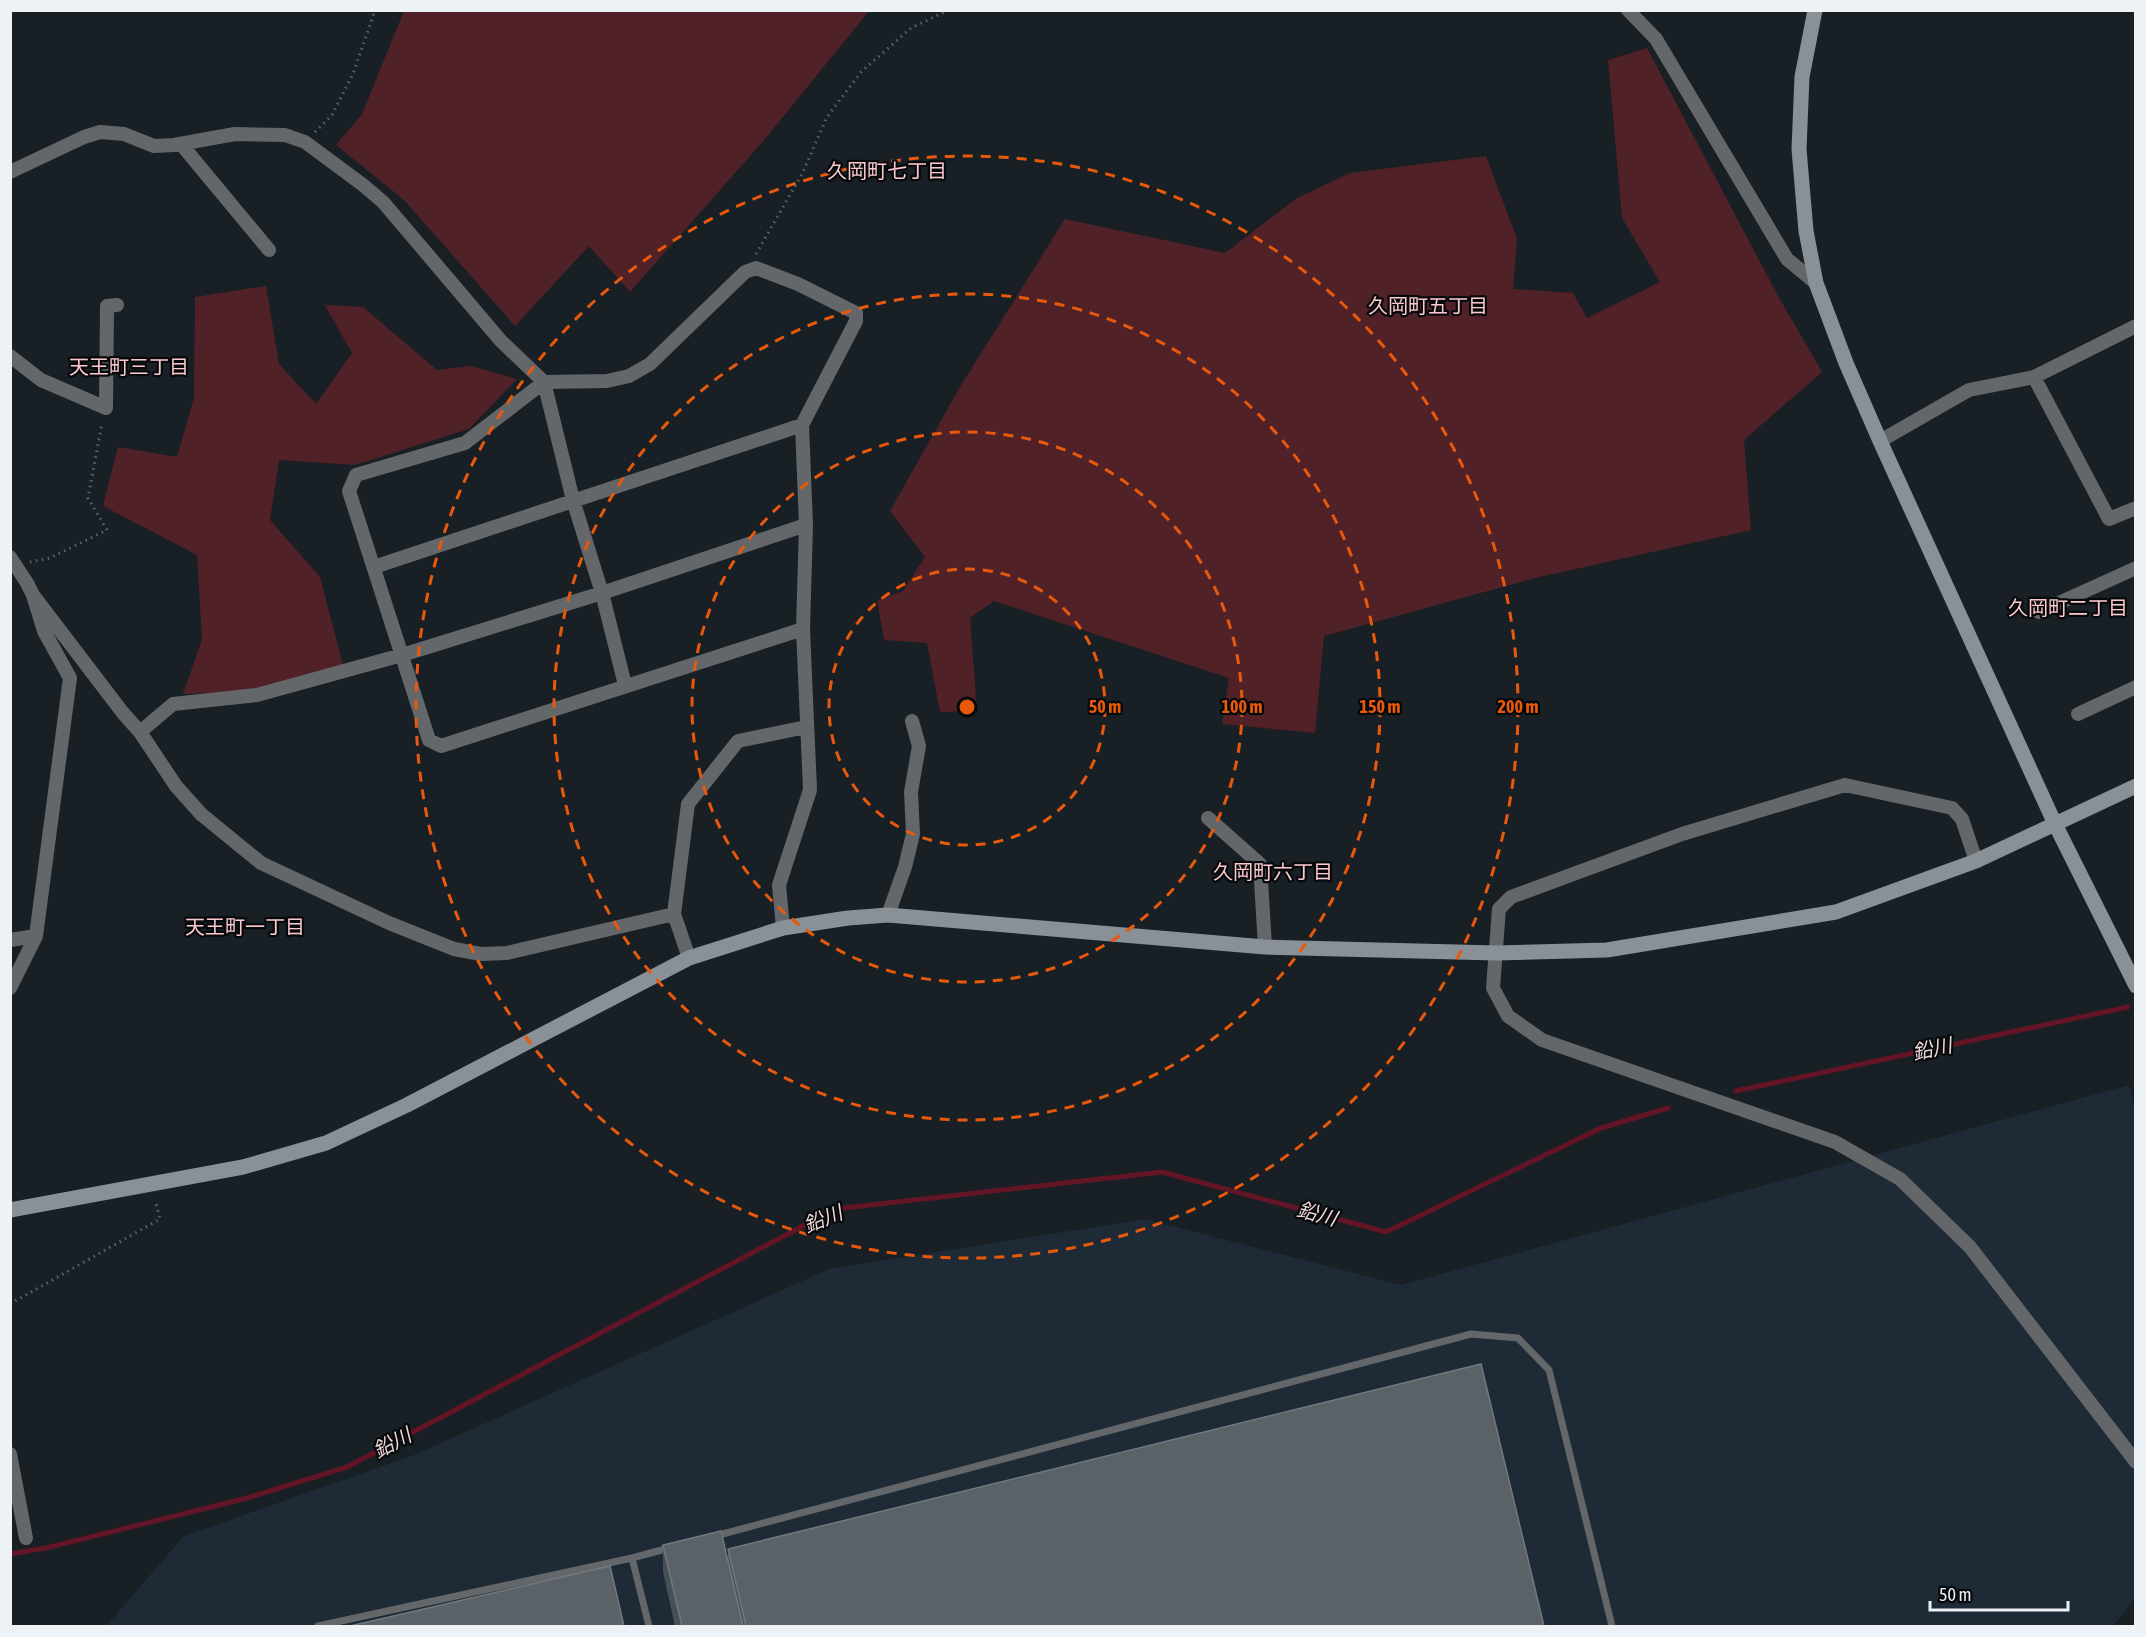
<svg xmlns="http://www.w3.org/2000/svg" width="2146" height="1637" font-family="'Asap Condensed','Noto Sans JP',sans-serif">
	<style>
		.built { fill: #1e2a35 }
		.green { fill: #502228 }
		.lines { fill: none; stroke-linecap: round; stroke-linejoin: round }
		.stream { stroke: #631525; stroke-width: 5 }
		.path { stroke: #5d6369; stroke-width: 3; stroke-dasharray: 1.5 4.5; stroke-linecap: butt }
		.lane { stroke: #63676a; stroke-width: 7 }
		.street { stroke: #63676a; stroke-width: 14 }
		.secondary { stroke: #8a9196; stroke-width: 15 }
		.wall { fill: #485057 }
		.building { fill: #5a6268; stroke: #71787f; stroke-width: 1.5 }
		.ring { fill: none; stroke: #e8590c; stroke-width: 3; stroke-dasharray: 10 8 }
		.labels { text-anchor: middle; stroke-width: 4.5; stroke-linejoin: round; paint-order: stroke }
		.neighbourhood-label { font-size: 20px; fill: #fcc8cb; stroke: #06090b }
		.water-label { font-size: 20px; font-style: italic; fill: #f0d7d8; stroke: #06090b }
		.centre { fill: #e8590c; stroke: #06090b; stroke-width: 3 }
		.ring-label { font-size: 18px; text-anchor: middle; font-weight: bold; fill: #e8590c; stroke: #06090b; stroke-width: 4.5; stroke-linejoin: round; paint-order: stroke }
	</style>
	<rect width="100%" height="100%" fill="#181f25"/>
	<path class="built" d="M 2129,1085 L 2135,1108 L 2136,1597 L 2113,1626 L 106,1626 L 184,1536 L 414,1455 L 829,1269 L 1145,1219 L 1401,1285 Z"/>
	<path class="green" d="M 404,11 L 404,10 L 869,11 L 765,139 L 630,292 L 589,246 L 515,326 L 404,200 L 336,145 L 362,114 Z
		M 1647,48 L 1778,296 L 1822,372 L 1744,440 L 1751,530 L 1535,578 L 1324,636 L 1315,733 L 1222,724 L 1229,678 L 994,601 L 970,618 L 977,711 L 940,712 L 927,643 L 884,640 L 877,600 L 903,591 L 925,557 L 890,511 L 960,387 L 1065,219 L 1225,253 L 1297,198 L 1350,173 L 1486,156 L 1517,239 L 1513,289 L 1573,293 L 1587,318 L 1660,282 L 1622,218 L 1608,60 Z
		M 266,286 L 279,364 L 316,404 L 352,353 L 325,305 L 363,307 L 437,370 L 471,366 L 517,379 L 469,429 L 355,465 L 279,460 L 270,520 L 320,577 L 343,665 L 253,692 L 183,694 L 202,640 L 197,555 L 103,506 L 118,447 L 177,457 L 194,398 L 195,297 Z"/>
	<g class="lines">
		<path class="stream" d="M 1736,1091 L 2128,1007
			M 10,1554 L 46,1548 L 247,1498 L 347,1467 L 835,1209 L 1162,1172 L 1386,1232 L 1601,1128 L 1668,1108"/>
		<path class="path" d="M 315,132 L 332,115 L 353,74 L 375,10
			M 756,254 L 802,174 L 827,117 L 861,72 L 911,28 L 949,10
			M 30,562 L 50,558 L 107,530 L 88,498 L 102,423
			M 10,1304 L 160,1219 L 155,1200"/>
		<path class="lane" d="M 715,1536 L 1471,1334 L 1518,1338 L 1549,1370 L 1612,1626
			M 632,1558 L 649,1626
			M 318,1626 L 632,1558 L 669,1548"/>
		<path class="street" d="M 1628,10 L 1656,39 L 1787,259 L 1816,283
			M 181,144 L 269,250
			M 10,172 L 84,137 L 100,132 L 124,134 L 154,146 L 174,145 L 235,134 L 285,135 L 305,142 L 363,185 L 383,202 L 501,341 L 544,382 L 573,500 L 602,593 L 625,685
			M 10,356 L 41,380 L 106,408 L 107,306 L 117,305
			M 2034,377 L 2109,519 L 2136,508
			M 1880,441 L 1969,390 L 2034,377 L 2136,326
			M 10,557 L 27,583 L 33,595 L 44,631 L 70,678 L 36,936 L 10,988
			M 374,567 L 802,425
			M 33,595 L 123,713 L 140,732 L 176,786 L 201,814 L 261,863 L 389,923 L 454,949 L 481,954 L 507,953 L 674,914 L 689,958
			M 2039,612 L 2136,568
			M 2078,714 L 2136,687
			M 140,732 L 173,704 L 257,695 L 402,655 L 602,593 L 806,525
			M 1208,818 L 1260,864 L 1265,947
			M 1976,861 L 1962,819 L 1952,808 L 1845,785 L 1682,834 L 1511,897 L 1499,909 L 1493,988 L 1508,1016 L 1542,1040 L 1835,1142 L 1900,1179 L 1970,1247 L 2136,1462
			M 674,914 L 688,804 L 738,741 L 806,727
			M 888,915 L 905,867 L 913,834 L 911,792 L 919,746 L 912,721
			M 783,928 L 779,885 L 810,790 L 803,629 L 806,525 L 802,425 L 856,321 L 856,313 L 798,284 L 756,268 L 745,272 L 650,364 L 629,376 L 607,381 L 544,382 L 465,443 L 356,475 L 349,491 L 429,740 L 441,746 L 803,629
			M 10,940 L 36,936
			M 10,1454 L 26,1538"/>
		<path class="secondary" d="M 1815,10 L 1802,77 L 1799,149 L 1806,231 L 1816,283 L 1846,363 L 1880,441 L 2055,824 L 2136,986
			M 10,1210 L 243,1167 L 326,1143 L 407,1105 L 689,958 L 783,928 L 848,918 L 888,915 L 1265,947 L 1496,953 L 1607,950 L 1836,912 L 1976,861 L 2136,786"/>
	</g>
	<path class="wall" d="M 663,1545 L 728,1559 L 728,1549 L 1544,1626 L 675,1626 L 663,1572 Z"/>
	<path class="building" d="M 1481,1364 L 1544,1626 L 746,1626 L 728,1549 Z
		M 721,1531 L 743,1626 L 682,1626 L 663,1545 Z
		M 610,1566 L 624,1626 L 350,1626 Z"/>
	<g class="ring">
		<circle cx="967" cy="707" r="138"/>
		<circle cx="967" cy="707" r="275"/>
		<circle cx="967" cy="707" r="413"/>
		<circle cx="967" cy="707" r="551"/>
	</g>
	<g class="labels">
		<g class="neighbourhood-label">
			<text x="887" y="178">久岡町七丁目</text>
			<text x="1428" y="313">久岡町五丁目</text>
			<text x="129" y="374">天王町三丁目</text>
			<text x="2068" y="615">久岡町二丁目</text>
			<text x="1273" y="879">久岡町六丁目</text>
			<text x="245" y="934">天王町一丁目</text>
		</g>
		<g class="water-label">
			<text transform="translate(1932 1049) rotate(-12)" y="7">鉛川</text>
			<text transform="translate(1317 1214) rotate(15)" y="7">鉛川</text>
			<text transform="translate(823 1219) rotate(-22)" y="7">鉛川</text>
			<text transform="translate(392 1443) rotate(-28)" y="7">鉛川</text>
		</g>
	</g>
	<circle cx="967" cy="707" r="9" class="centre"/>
	<g class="ring-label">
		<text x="1105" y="713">50 m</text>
		<text x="1242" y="713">100 m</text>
		<text x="1380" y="713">150 m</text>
		<text x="1518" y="713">200 m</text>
	</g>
	<rect width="2146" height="1637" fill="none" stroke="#edf2f7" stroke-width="24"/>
	<path d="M1930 1601v9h138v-9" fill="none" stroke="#edf2f7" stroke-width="3"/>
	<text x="1939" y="1601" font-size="18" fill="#edf2f7" stroke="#06090b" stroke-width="4.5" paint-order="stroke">50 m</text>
</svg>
